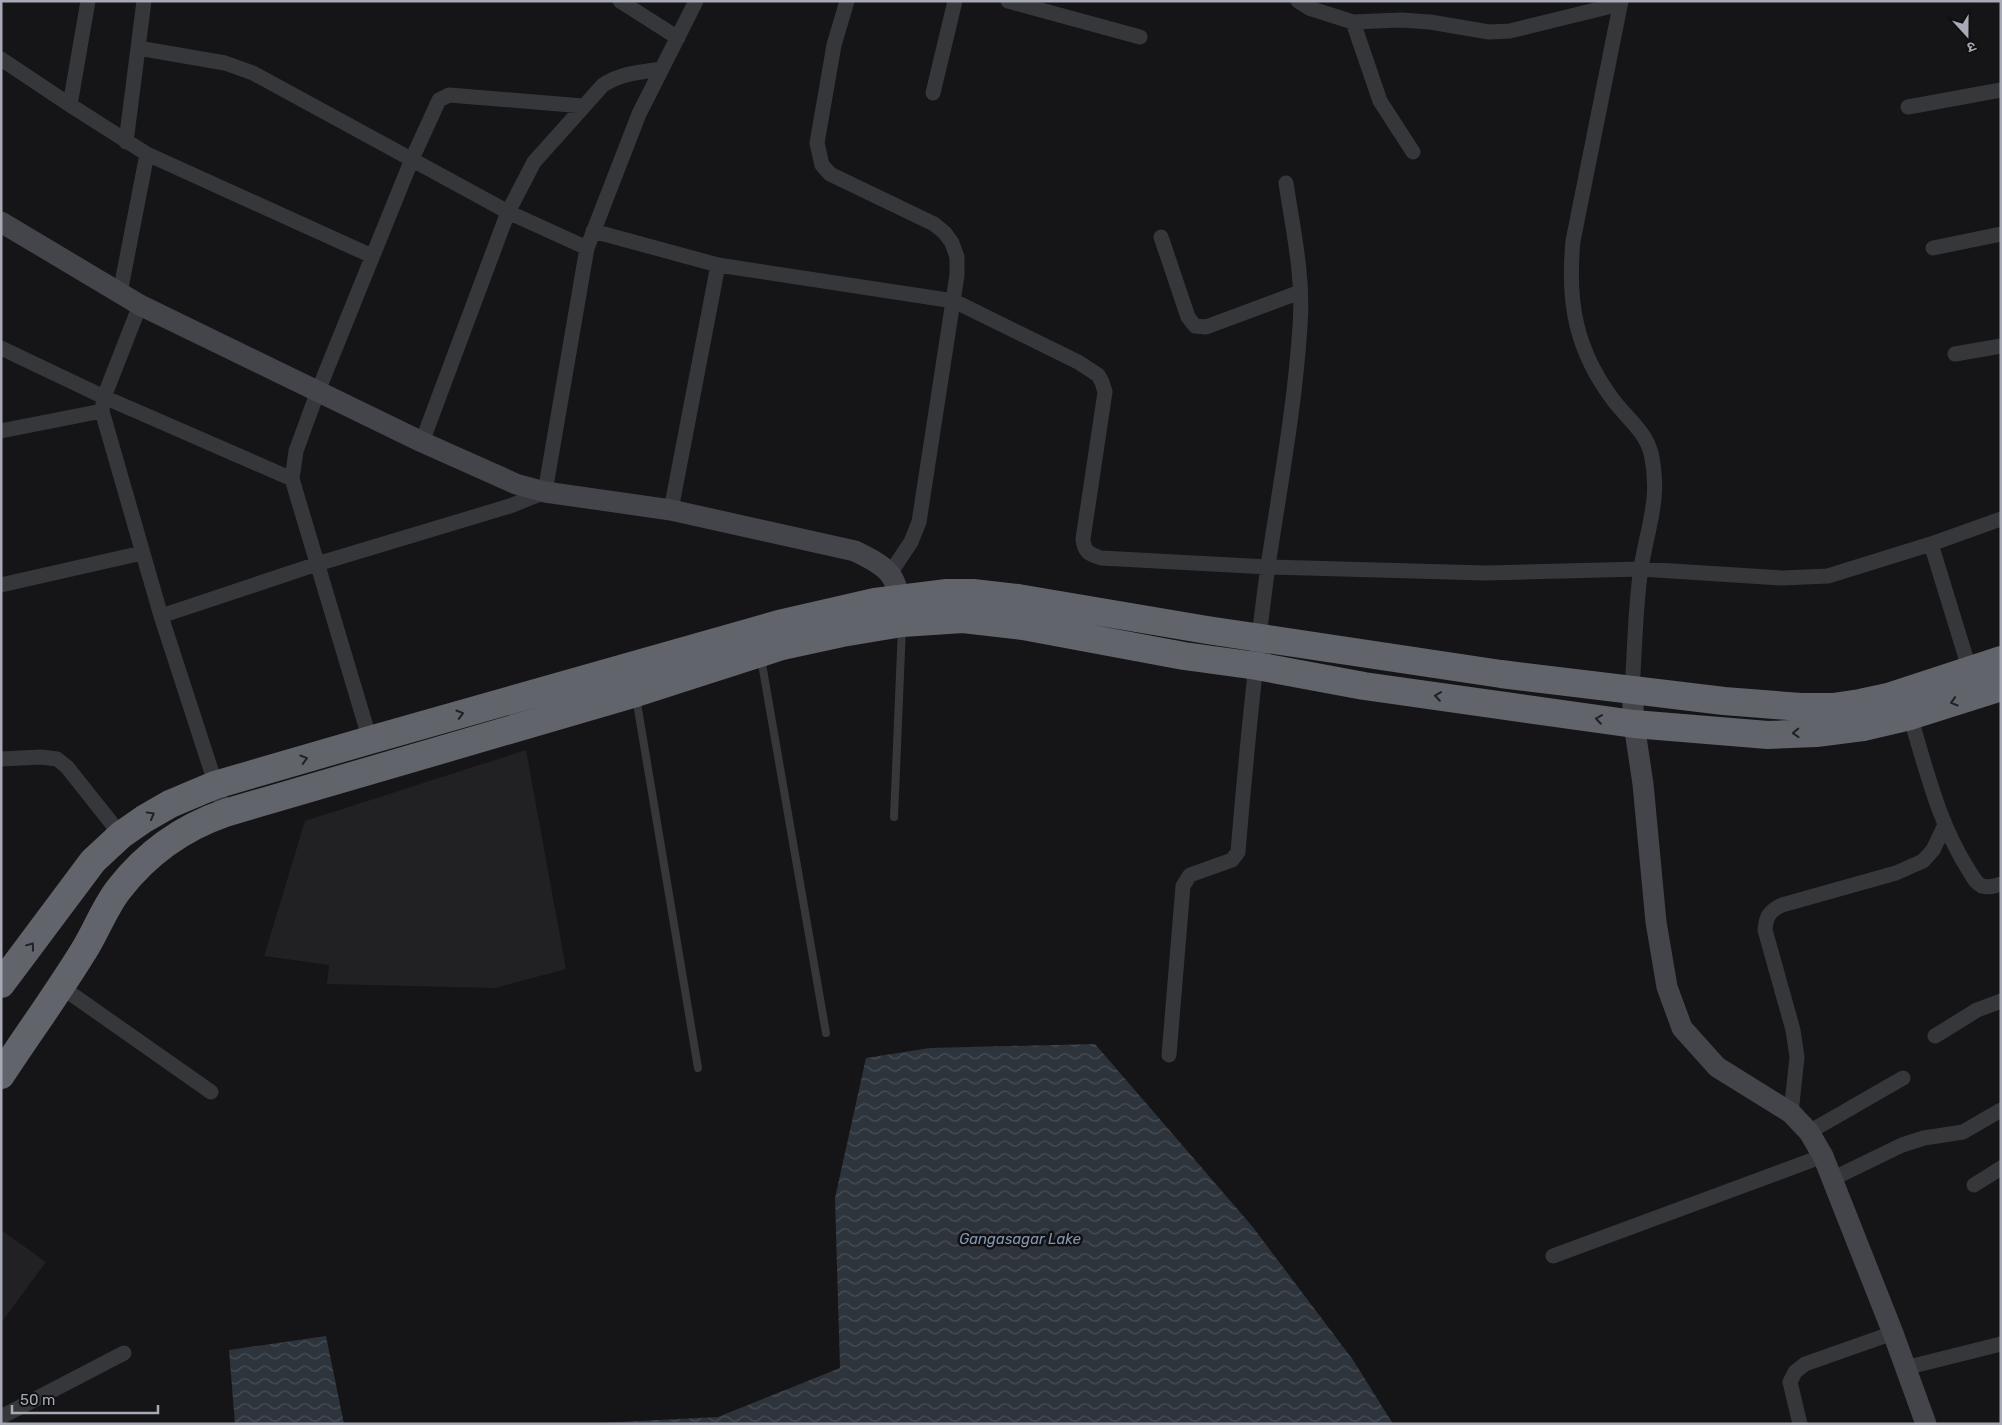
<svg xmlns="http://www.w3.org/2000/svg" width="2002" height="1425" font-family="Rubik,'Noto Sans Devanagari',sans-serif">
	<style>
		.built { fill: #212124 }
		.water { fill: url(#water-waves) }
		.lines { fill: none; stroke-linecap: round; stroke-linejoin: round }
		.lane { stroke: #36373b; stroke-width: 8 }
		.street { stroke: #36373b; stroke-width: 15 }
		.secondary { stroke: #44454b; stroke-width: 21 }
		.highway { stroke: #62646c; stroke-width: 28 }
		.oneway { stroke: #202124 }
		.labels { text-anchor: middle; stroke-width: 5; stroke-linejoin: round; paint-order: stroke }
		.water-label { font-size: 15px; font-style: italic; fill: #8196af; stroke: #101012 }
	</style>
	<defs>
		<pattern id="water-waves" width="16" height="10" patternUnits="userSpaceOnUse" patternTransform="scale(1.25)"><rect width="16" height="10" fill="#2e343c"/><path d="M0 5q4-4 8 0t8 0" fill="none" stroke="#494f56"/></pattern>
	</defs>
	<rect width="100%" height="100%" fill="#151517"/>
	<path class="built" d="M 526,750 L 566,969 L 495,988 L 327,984 L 329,965 L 264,956 L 305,821 Z
		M 1,1230 L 46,1262 L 1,1323 Z"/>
	<path class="water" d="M 1095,1044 L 1252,1226 L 1353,1360 L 1393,1424 L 580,1424 L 718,1417 L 840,1368 L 835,1198 L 866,1058 L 930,1048 Z
		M 326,1336 L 344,1424 L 235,1424 L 229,1350 Z"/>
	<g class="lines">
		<path class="lane" d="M 761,658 L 826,1033
			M 636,697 L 698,1068
			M 894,817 L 902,627"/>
		<path class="street" d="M 620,1 L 678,38
			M 847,1 L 834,45 L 817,143 L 822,165 L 830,174 L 934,224 L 945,233 L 952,243 L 957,257 L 957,275 L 919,522 L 911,542 L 891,572
			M 1008,1 L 1140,37
			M 1298,1 L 1309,8 L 1353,22 L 1401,20 L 1430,22 L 1489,32 L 1510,31 L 1620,4
			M 1621,1 L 1573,241 C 1567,303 1576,351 1614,401 C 1627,418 1645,431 1651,453 C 1661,498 1648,525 1641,568 C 1635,608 1635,649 1632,689
			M 1353,22 L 1380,101 L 1413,152
			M 138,48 L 225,63 L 253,73 L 508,212 L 587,248
			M 1,59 L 70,105 L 147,154 L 372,256
			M 933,93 L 955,1
			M 70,105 L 88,1
			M 1908,107 L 2001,90
			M 126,142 L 144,1
			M 593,231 L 718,265 L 954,301 L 1078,362 L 1098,375 L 1102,382 L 1105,392 L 1083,539 C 1084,552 1089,554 1101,558 L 1268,567 L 1485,573 L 1641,569 L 1782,578 L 1828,576 L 1931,544 L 2001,519
			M 1161,237 L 1188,317 L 1195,326 L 1206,327 L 1300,292
			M 1933,248 L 2001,234
			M 120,293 L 147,154
			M 140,305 L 104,397 L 102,411 L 161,616 L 225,813
			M 1,348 L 104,397 L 292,479
			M 1955,354 L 2001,346
			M 1,431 L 102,411
			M 422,442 L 508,212 L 534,162 L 603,85 C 621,73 641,72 662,69
			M 671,510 L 718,265
			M 1931,544 L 1970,671
			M 1,585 L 142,553
			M 161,616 L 317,564 L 510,506 L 545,492 L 587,248 L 639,114 L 696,1
			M 1910,716 C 1926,768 1938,822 1968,869 C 1972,875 1975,883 1982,886 C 1989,888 1995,886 2001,884
			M 370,740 L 292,479 L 296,451 L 318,391 L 412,159 L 439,100 L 449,95 L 583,106
			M 1,759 L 41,757 L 57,759 L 67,767 L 121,835
			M 60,986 L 211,1092
			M 1935,1036 L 1977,1010 L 2001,1001
			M 1169,1055 L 1183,886 L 1190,875 L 1232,860 L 1238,852 C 1246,757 1255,661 1268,566 C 1280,486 1295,406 1300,326 C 1304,278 1293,230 1286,183
			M 1791,1113 L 1797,1057 L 1793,1030 L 1765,930 C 1766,917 1769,911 1782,905 L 1896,873 L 1923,861 L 1933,850 L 1944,827
			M 1809,1132 L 1903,1078
			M 1832,1179 L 1902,1145 L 1924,1138 L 1963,1132 L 2001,1110
			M 1974,1185 L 2001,1168
			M 1553,1256 L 1823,1156
			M 1905,1368 L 2001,1344
			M 1,1417 L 124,1353
			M 1800,1424 L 1790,1382 L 1795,1372 L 1805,1364 L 1893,1333"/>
		<path class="secondary" d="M 1,222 L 140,305 L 422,442 L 516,484 L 545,492 L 671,510 L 855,551 C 889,568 897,573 901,612
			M 1632,689 L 1634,724 L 1643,784 L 1656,922 L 1667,987 L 1682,1028 L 1717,1067 L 1791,1113 L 1809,1132 L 1823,1156 L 1893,1333 L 1926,1424"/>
		<path class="highway" d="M 1,984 L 93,861 L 121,835 L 144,819 L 170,804 L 215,785 L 370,740 L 779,624 L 875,602 L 947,593 L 973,593 L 1018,598 L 1207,630 L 1501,674 L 1724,701 L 1801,707 L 1833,707 L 1860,703 L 1888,697 L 2001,660
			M 1,1075 C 28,1034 57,994 83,952 C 96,932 104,908 119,889 C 147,853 182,828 225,813 L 636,693 L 782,646 L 842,633 L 902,623 L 963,619 L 1023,626 L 1184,656 L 1257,666 L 1364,686 L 1634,724 L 1768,735 L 1816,733 L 1863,727 L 1910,716 L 2001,687"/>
	</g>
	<defs><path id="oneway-chevron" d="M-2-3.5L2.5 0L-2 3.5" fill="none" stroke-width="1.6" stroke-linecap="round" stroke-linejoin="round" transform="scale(1.25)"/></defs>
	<g class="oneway">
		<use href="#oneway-chevron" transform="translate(1438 696) rotate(-172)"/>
		<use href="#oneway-chevron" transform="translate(1954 702) rotate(163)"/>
		<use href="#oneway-chevron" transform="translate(460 714) rotate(-16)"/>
		<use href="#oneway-chevron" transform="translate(1599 719) rotate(-172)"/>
		<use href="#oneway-chevron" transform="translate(1796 733) rotate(178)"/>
		<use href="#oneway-chevron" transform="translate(304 759) rotate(-16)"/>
		<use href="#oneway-chevron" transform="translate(151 815) rotate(-29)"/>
		<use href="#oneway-chevron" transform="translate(31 946) rotate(-53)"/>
	</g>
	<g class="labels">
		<g class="water-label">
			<text x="1020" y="1244">Gangasagar Lake</text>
		</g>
	</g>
	<rect width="2002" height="1425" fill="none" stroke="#a8abb6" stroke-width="5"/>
	<g transform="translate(1967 35) rotate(159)" stroke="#101012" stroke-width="4" paint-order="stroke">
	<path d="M0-4L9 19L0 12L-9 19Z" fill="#a8abb6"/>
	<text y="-8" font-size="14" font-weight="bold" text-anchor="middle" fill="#a8abb6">उ</text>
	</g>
	<path d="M12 1405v8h146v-8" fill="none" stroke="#a8abb6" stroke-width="2.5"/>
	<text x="20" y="1405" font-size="15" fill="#a8abb6" stroke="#101012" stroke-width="4" paint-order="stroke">50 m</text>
</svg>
